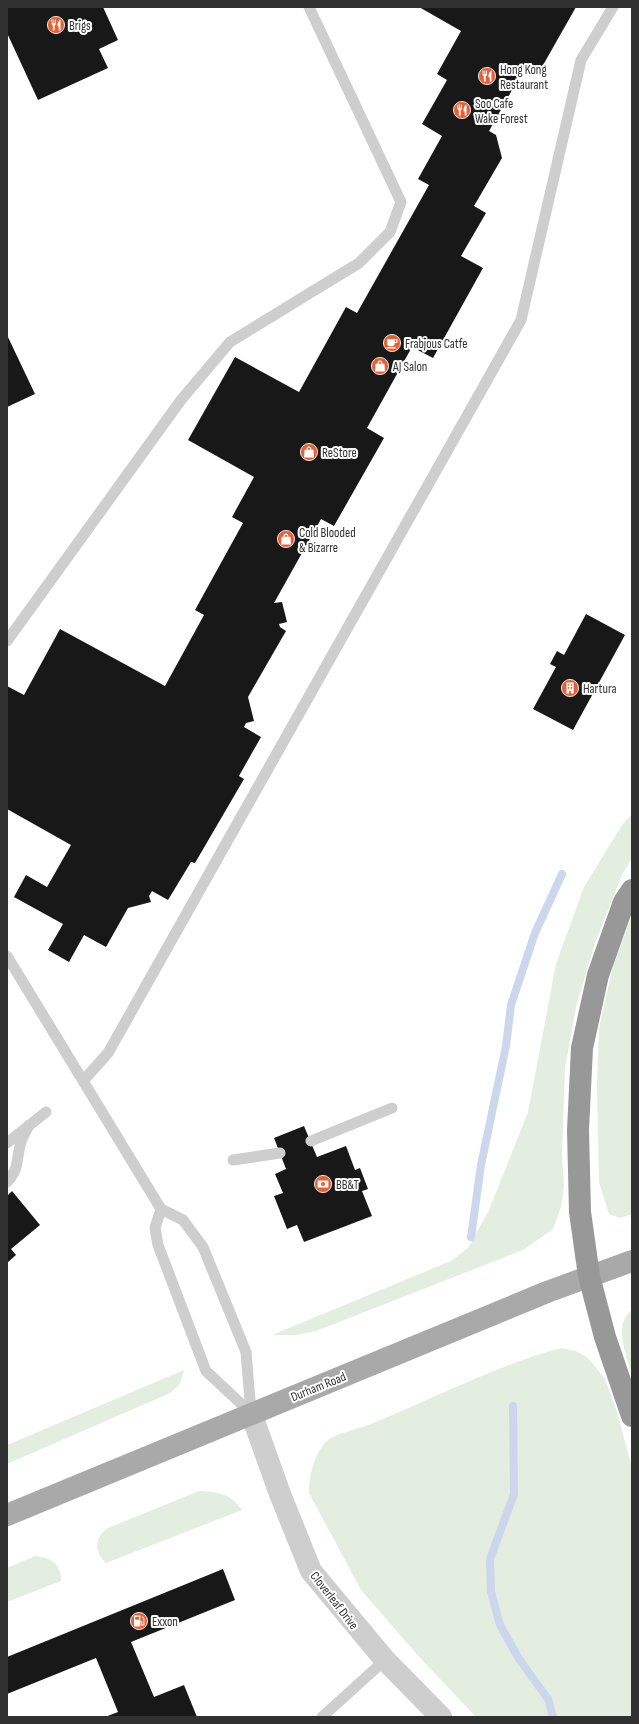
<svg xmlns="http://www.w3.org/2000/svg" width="639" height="1724" font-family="'Sofia Sans Condensed',sans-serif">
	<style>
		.green { fill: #e3eee0 }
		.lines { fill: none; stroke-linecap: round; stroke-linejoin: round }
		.stream { stroke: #ccd6ed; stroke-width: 8 }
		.building { fill: #181818 }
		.service { stroke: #cecece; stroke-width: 11 }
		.minor { stroke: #cecece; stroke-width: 22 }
		.primary { stroke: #a9a9a9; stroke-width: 22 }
		.motorway { stroke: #989898; stroke-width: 22 }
		.labels { text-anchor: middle; stroke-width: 4; stroke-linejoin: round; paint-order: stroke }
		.poi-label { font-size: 13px; fill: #313131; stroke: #fff; text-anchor: start }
		.street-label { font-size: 13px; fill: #313131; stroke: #fff }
	</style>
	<rect width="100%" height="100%" fill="#fff"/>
	<path class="green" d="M 632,814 L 632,858 L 622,875 L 595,943 L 576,1007 L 565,1068 L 562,1154 L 564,1185 L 561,1207 L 553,1229 L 523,1250 L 316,1331 L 296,1335 L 272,1335 L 451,1261 L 468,1248 L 489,1210 L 528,1112 L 556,964 L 584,887 L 622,825 Z
		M 632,916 L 632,1214 L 620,1218 L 609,1214 L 599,1182 L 597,1086 L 599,1028 L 613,966 Z
		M 632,1310 L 632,1375 C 627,1356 612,1325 632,1310 Z
		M 561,1348 L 576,1351 L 588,1358 L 605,1379 L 617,1412 L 632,1468 L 632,1717 L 476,1717 L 421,1659 L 361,1590 L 309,1493 C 309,1476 314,1452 328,1440 C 335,1434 362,1428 371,1424 C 434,1398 495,1366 561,1348 Z
		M 184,1370 L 180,1384 L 170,1393 L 7,1464 L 7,1445 Z
		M 199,1491 C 218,1492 230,1493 242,1510 L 106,1563 C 94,1552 94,1538 108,1528 Z
		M 35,1556 C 50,1557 62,1564 61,1581 L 7,1602 L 7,1568 Z"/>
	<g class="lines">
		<path class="stream" d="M 471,1237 L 481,1165 L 506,1046 L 511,1005 L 535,933 L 562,874
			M 513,1406 L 514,1494 L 490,1559 L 491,1592 L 500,1625 L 519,1659 L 548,1699 L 553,1717"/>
	</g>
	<path class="building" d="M 7,7 L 103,7 L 118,40 L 99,49 L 108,68 L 38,100 L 7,33 Z
		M 419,7 L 576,7 L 538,74 L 525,67 L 489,131 L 496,135 L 502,158 L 474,206 L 486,213 L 461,256 L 483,268 L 433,358 L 412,347 L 367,428 L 384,438 L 334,526 L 321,519 L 274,603 L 282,602 L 287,622 L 279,624 L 280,627 L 286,631 L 248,697 L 254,721 L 246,723 L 244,727 L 261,737 L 239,776 L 244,779 L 195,863 L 191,862 L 168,900 L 152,891 L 149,896 L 151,902 L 128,908 L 106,947 L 84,935 L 69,962 L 48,950 L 63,924 L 14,897 L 26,875 L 47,887 L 71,845 L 7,809 L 7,686 L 24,695 L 60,629 L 165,686 L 204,615 L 195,610 L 243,523 L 232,517 L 254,477 L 188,440 L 235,357 L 299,392 L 346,307 L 357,313 L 429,185 L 418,179 L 442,136 L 422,124 L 447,80 L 437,74 L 461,31 Z
		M 7,335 L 35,394 L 7,407 Z
		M 586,614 L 625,635 L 573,730 L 533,709 L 556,667 L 550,664 L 557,651 L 564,655 Z
		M 304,1126 L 317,1157 L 346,1146 L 355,1170 L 360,1168 L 368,1189 L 362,1191 L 372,1216 L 304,1242 L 297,1225 L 287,1229 L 274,1196 L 283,1193 L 275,1174 L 286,1169 L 274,1138 Z
		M 12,1191 L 40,1225 L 11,1249 L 16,1255 L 7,1263 L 7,1196 Z
		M 223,1569 L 235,1600 L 131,1642 L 154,1697 L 184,1685 L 197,1717 L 105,1717 L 118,1712 L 96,1658 L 7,1694 L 7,1657 Z"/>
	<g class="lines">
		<path class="service" d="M 7,641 L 181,400 L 230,342 L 359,263 L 390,232 L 401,202 L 309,7
			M 7,956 L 161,1209 L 183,1220 L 203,1247 L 246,1352 L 251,1413
			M 83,1081 L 108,1053 L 521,320 L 581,60 L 613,7
			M 311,1141 L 392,1108
			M 7,1143 L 46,1112
			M 233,1160 L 280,1153
			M 7,1182 C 19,1170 16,1161 20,1146 C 21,1139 26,1132 29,1125
			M 161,1209 L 155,1228 L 158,1245 L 206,1371 L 251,1413
			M 322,1717 L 385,1660"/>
		<path class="minor" d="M 251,1413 L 280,1494 L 311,1571 L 385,1660 L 441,1717"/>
		<path class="primary" d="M 7,1515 L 547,1292 L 632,1261"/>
		<path class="motorway" d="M 632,890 L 624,902 L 598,975 L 582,1048 L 578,1130 L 580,1212 L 589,1276 L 605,1337 L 632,1416"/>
	</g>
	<defs>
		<g id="restaurant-disc" transform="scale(0.9)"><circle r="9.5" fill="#e75f35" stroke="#fff"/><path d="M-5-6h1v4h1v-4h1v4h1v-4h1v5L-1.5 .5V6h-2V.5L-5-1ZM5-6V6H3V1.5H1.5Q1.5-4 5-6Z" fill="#fff"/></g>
		<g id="cafe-disc" transform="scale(0.9)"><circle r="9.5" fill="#e75f35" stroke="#fff"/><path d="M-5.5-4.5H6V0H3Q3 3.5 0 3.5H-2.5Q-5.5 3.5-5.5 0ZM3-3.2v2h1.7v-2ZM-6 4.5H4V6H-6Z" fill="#fff"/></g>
		<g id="shop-disc" transform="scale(0.9)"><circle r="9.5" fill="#e75f35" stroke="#fff"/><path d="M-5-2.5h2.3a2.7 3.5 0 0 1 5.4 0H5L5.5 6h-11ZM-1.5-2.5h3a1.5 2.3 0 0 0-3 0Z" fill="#fff"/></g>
		<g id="building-disc" transform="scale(0.9)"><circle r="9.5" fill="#e75f35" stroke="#fff"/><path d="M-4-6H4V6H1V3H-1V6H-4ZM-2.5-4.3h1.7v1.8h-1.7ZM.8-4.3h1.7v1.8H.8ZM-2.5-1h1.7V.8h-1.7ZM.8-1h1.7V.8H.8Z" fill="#fff"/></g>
		<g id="bank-disc" transform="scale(0.9)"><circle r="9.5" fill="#e75f35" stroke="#fff"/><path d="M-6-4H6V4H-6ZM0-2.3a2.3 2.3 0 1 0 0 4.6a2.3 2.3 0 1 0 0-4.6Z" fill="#fff"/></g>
		<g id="fuel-disc" transform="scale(0.9)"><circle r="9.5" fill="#e75f35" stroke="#fff"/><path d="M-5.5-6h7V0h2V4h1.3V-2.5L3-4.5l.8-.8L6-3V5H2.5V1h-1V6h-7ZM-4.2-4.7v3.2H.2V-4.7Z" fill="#fff"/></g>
	</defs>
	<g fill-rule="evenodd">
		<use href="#restaurant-disc" x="56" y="25"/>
		<use href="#restaurant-disc" x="487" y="76"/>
		<use href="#restaurant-disc" x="462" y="110"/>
		<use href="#cafe-disc" x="392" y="343"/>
		<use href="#shop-disc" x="380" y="366"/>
		<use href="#shop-disc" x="309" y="452"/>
		<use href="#shop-disc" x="286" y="539"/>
		<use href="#building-disc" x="570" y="688"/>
		<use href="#bank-disc" x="323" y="1184"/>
		<use href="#fuel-disc" x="139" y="1621"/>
	</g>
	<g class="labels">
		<g class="poi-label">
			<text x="69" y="30">Brigs</text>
			<text x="500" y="74">Hong Kong<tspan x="500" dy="15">Restaurant</tspan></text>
			<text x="475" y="108">Soo Cafe<tspan x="475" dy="15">Wake Forest</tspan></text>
			<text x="405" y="348">Frabjous Catfe</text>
			<text x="393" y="371">AJ Salon</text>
			<text x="322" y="457">ReStore</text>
			<text x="299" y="537">Cold Blooded<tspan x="299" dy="15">&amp; Bizarre</tspan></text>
			<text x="583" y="693">Hartura</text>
			<text x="336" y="1189">BB&amp;T</text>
			<text x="152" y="1626">Exxon</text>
		</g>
		<g class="street-label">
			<text transform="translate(318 1386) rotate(-22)" y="5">Durham Road</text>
			<text transform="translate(335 1600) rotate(52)" y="5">Cloverleaf Drive</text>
		</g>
	</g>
	<rect width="639" height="1724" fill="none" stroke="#313131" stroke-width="16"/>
</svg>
